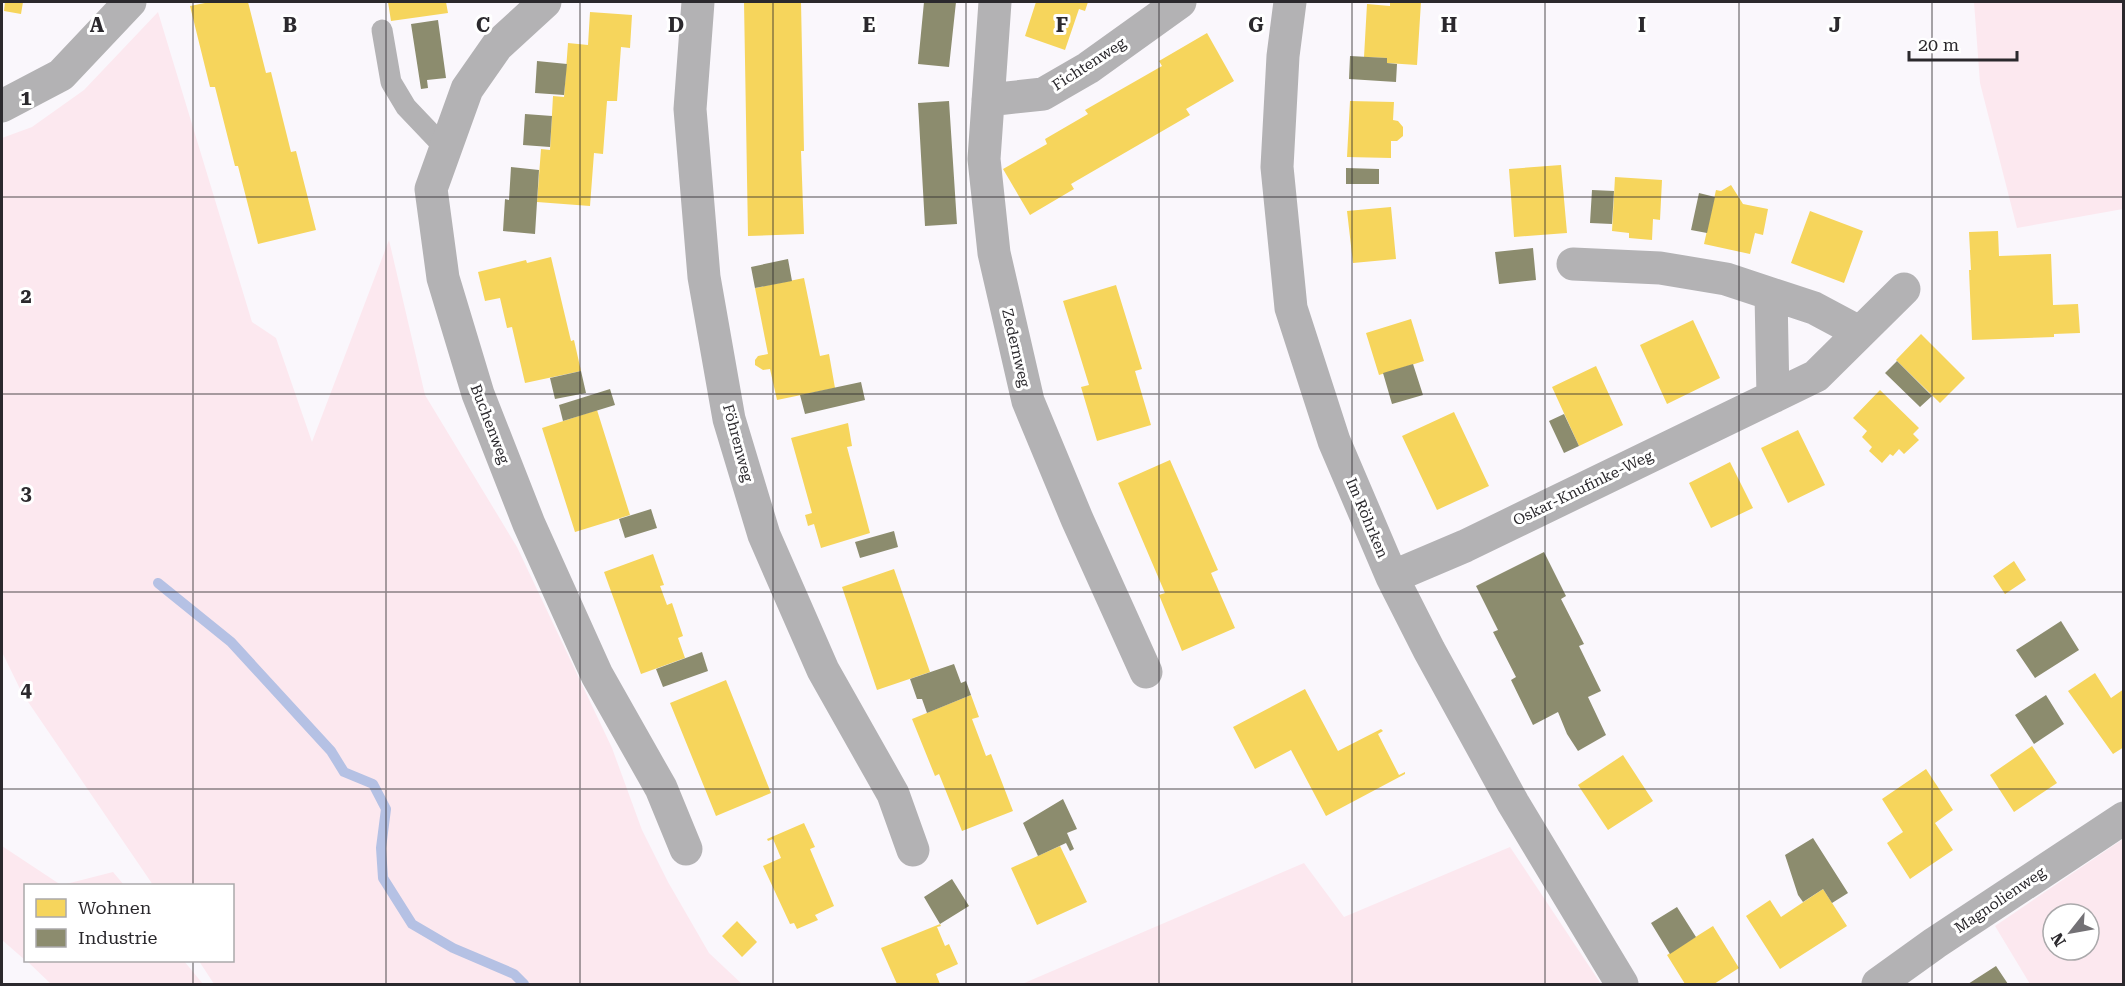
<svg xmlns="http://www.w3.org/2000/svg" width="2125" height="986" font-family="'Roboto Serif',serif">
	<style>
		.green { fill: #fce8ef; fill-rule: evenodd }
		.homes { fill: #f6d55c }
		.industry { fill: #8c8c6e }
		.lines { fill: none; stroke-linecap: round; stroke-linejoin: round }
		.stream { stroke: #b5c1e4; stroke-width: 10 }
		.lane { stroke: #b3b2b4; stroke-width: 21 }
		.street { stroke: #b3b2b4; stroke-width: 33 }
		.grid { fill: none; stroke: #2b292d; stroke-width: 1.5; stroke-opacity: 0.55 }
		.labels { text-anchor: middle; stroke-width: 6; stroke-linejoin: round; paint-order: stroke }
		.street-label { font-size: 15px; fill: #2b292d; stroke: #fff }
		.grid-label { font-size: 20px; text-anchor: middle; font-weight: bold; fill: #2b292d; stroke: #fff; stroke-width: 6; stroke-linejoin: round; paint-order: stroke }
	</style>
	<rect width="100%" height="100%" fill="#faf7fc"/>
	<path class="green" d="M 1974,2 L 2123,2 L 2123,209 L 2017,228 L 1980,83 Z
		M 158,12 L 252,322 L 276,338 L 312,442 L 389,240 L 425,395 L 517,547 L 612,748 L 642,830 L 668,882 L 709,953 L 742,984 L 214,984 L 199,961 L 232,960 L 232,886 L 153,885 L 22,693 L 2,652 L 2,138 L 32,127 L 84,90 Z
		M 2123,839 L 2123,984 L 2030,984 L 1995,926 ZM 2053,914 L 2089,914 L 2089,950 L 2053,950 Z
		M 2,846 L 61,885 L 26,886 L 25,960 L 2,940 Z
		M 1510,847 L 1601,984 L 1022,984 L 1304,863 L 1344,917 Z
		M 113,872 L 124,885 L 62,885 Z
		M 27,961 L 184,961 L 203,984 L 51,984 Z"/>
	<path class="homes" d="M 5,2 L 23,2 L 21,14 L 4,11 Z
		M 210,2 L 248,2 L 266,73 L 271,72 L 291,152 L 296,151 L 316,230 L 258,244 L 238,166 L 235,166 L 215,87 L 210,87 L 190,6 Z
		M 388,2 L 446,2 L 448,13 L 391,21 Z
		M 744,2 L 801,2 L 804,151 L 801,151 L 804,234 L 748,236 Z
		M 1036,2 L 1088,2 L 1085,11 L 1079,9 L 1065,50 L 1025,36 Z
		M 1390,2 L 1421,2 L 1417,65 L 1387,63 L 1387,58 L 1364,57 L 1367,4 L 1390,6 Z
		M 590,12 L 632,15 L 630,48 L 621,47 L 617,101 L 607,101 L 603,154 L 594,153 L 590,206 L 537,202 L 541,149 L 550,150 L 553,96 L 564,97 L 568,43 L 588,45 Z
		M 1207,33 L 1234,81 L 1186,109 L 1190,115 L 1071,184 L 1074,189 L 1030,215 L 1003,169 L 1047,144 L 1045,139 L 1088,114 L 1085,110 L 1162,66 L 1159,61 Z
		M 1350,101 L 1394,102 L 1393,120 L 1398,121 L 1403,127 L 1403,136 L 1397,141 L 1391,141 L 1391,158 L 1347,157 Z
		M 1561,165 L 1567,233 L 1514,237 L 1509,169 Z
		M 1615,177 L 1662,180 L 1660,220 L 1653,219 L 1652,240 L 1629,238 L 1629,233 L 1612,231 Z
		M 1731,185 L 1743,204 L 1768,209 L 1763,235 L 1755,233 L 1750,254 L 1704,244 L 1716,190 L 1721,191 Z
		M 1391,207 L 1396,259 L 1353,263 L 1347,211 Z
		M 1810,211 L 1863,231 L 1844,283 L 1791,263 Z
		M 1998,231 L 1999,256 L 2051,254 L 2053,305 L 2078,304 L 2080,333 L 2054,334 L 2054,337 L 1972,340 L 1969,270 L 1971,270 L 1969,232 Z
		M 551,257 L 571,341 L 574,340 L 581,371 L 525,383 L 512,327 L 507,328 L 500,298 L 485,301 L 478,272 L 526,260 L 527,263 Z
		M 804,278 L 820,356 L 829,354 L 835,388 L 777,400 L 770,369 L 763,370 L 755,365 L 755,360 L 758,356 L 768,354 L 755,288 Z
		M 1116,285 L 1142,369 L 1135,371 L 1151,425 L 1097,441 L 1081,387 L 1089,385 L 1063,301 Z
		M 1411,319 L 1424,361 L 1379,375 L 1366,333 Z
		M 1693,320 L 1720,378 L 1667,404 L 1640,345 Z
		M 1921,334 L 1965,378 L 1940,403 L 1896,360 Z
		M 1596,366 L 1623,425 L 1579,446 L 1552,387 Z
		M 1880,390 L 1919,428 L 1913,434 L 1919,440 L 1904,454 L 1899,449 L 1893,456 L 1890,454 L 1882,463 L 1869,451 L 1872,447 L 1862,437 L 1867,431 L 1853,418 Z
		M 597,410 L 630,515 L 575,532 L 542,428 Z
		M 1454,412 L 1489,486 L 1437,510 L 1402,436 Z
		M 848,423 L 852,446 L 847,447 L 870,533 L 821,548 L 814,524 L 808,526 L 805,515 L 812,513 L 791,438 Z
		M 1798,430 L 1825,485 L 1788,503 L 1761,448 Z
		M 1170,460 L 1218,570 L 1211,573 L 1235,628 L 1182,651 L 1159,595 L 1165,593 L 1118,483 Z
		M 1730,462 L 1753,508 L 1711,528 L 1689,483 Z
		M 653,554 L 664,585 L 660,586 L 667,605 L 672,603 L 683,636 L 678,638 L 685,658 L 641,674 L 604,572 Z
		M 2014,561 L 2026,580 L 2005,594 L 1993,576 Z
		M 894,569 L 930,672 L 877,690 L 842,587 Z
		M 2095,673 L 2111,698 L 2124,689 L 2124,747 L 2113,754 L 2068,691 Z
		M 726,680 L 771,793 L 716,816 L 670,703 Z
		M 1305,689 L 1338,751 L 1381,729 L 1383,731 L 1378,734 L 1399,775 L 1405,772 L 1405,774 L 1326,816 L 1291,750 L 1255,769 L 1233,727 Z
		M 971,695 L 979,717 L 972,719 L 986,756 L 991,754 L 1013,811 L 962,831 L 939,774 L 935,776 L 912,719 Z
		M 2032,746 L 2057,783 L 2014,812 L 1990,775 Z
		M 1623,755 L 1653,801 L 1608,830 L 1578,785 Z
		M 1926,769 L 1953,810 L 1935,823 L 1953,850 L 1910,879 L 1887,843 L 1903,832 L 1882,799 Z
		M 804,823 L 815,847 L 810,849 L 834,906 L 815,915 L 818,920 L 797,929 L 794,923 L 790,924 L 763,866 L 781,858 L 773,839 L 768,841 L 767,839 Z
		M 1060,846 L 1087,902 L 1037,925 L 1011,868 Z
		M 1823,889 L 1847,926 L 1780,969 L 1746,916 L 1770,900 L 1781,917 Z
		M 737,921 L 757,942 L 742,957 L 722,936 Z
		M 940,924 L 941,926 L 937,927 L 945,946 L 949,944 L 958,964 L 936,974 L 940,984 L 897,984 L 881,948 Z
		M 1713,926 L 1739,968 L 1714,984 L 1685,984 L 1667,955 Z"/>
	<path class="industry" d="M 924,2 L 956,2 L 949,67 L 918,64 Z
		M 438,20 L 446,78 L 427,80 L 428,88 L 421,89 L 411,24 Z
		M 1350,56 L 1387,58 L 1387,63 L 1397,64 L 1396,82 L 1349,79 Z
		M 537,61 L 567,64 L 564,95 L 535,93 Z
		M 949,101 L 957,224 L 925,226 L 918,103 Z
		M 525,114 L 552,116 L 550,147 L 523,145 Z
		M 511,167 L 539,170 L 535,234 L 503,231 L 505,199 L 509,200 Z
		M 1346,168 L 1379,169 L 1379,184 L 1346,184 Z
		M 1592,190 L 1614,191 L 1612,224 L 1590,223 Z
		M 1699,193 L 1715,197 L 1707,233 L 1691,230 Z
		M 1533,248 L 1536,280 L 1499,284 L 1495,252 Z
		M 788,259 L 792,281 L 755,288 L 751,267 Z
		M 1897,361 L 1932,396 L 1920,407 L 1885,373 Z
		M 1413,364 L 1423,395 L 1392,404 L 1383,373 Z
		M 581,371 L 586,393 L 555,399 L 550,378 Z
		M 861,382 L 865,400 L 805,414 L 800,395 Z
		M 610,389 L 615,405 L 563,421 L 559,405 Z
		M 1564,414 L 1579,446 L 1564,453 L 1549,421 Z
		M 651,509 L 657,528 L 625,538 L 619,519 Z
		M 894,531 L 898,547 L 860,558 L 855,542 Z
		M 1544,552 L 1566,596 L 1561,599 L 1584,644 L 1579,646 L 1601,691 L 1588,697 L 1606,735 L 1578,751 L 1567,734 L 1558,712 L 1533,725 L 1511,680 L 1516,677 L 1493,632 L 1498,630 L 1476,586 Z
		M 2061,621 L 2079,650 L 2035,678 L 2016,650 Z
		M 702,652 L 708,671 L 663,687 L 656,669 Z
		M 954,664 L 961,683 L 966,681 L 971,695 L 927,713 L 922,699 L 917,699 L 910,679 Z
		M 2046,695 L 2064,724 L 2034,744 L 2015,715 Z
		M 1063,799 L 1077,829 L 1067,833 L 1074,849 L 1070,851 L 1066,843 L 1038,856 L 1023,823 Z
		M 1813,838 L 1848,893 L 1832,903 L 1823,889 L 1803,902 L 1798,895 L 1785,855 Z
		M 952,879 L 969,906 L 940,924 L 924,897 Z
		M 1677,907 L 1696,937 L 1670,954 L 1651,923 Z
		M 1996,966 L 2008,984 L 1968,984 Z"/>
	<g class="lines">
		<path class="stream" d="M 158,583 L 231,642 L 331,751 L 344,772 L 373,784 L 386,809 L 381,848 L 383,878 L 412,924 L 453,948 L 514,974 L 524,984"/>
		<path class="lane" d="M 382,30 L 391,82 L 406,107 L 445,148"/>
		<path class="street" d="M 545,2 L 497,46 L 467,89 L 431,189 L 443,278 L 478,394 L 529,524 L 597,675 L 661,788 L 686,849
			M 698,2 L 690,109 L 704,277 L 729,419 L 764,535 L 823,670 L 893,794 L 913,850
			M 995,2 L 984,159 L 994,253 L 1028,401 L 1077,519 L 1146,672
			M 1290,2 L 1283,56 L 1277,167 L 1291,308 L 1334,441 L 1392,577 L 1429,650 L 1513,803 L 1622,984
			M 988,100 L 1043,94 L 1088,68 L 1180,2
			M 2,106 L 61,75 L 130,2
			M 1573,264 L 1660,268 L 1726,279 L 1814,308 L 1859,332
			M 1771,294 L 1773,397
			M 1392,577 L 1465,546 L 1816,376 L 1904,289
			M 1878,984 L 1935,943 L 2124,818"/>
	</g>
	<path class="grid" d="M 193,2 L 193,886M 386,2 L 386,984M 580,2 L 580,984M 773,2 L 773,984M 966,2 L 966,984M 1159,2 L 1159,984M 1352,2 L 1352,984M 1545,2 L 1545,984M 1739,2 L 1739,984M 1932,2 L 1932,984M 2,197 L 2124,197M 2,394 L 2124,394M 2,592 L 2124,592M 2,789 L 2124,789M 193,960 L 193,984"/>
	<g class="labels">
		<g class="street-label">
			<text transform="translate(1089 64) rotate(-33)" y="5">Fichtenweg</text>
			<text transform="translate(1016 348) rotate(77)" y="5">Zedernweg</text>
			<text transform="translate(490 424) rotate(69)" y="5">Buchenweg</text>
			<text transform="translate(738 443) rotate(75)" y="5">Föhrenweg</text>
			<text transform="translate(1583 488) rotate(-26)" y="5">Oskar-Knufinke-Weg</text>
			<text transform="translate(1367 518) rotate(67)" y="5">Im Röhrken</text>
			<text transform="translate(2000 900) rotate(-34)" y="5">Magnolienweg</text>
		</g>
	</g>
	<g class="grid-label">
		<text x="97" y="32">A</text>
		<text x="290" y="32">B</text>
		<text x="483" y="32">C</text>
		<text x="676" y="32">D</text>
		<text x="869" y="32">E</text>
		<text x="1062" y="32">F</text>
		<text x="1256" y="32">G</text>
		<text x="1449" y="32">H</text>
		<text x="1642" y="32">I</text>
		<text x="1835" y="32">J</text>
		<text x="26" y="105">1</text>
		<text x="26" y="303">2</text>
		<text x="26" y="500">3</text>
		<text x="26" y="697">4</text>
	</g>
	<rect width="2125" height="986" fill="none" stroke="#2b292d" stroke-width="6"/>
	<rect x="24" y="884" width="210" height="78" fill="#ffffff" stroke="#aaa9ab" stroke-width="1.5"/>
	<rect x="36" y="899" width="30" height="18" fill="#f6d55c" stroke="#aaa9ab" stroke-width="1.5"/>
	<text x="78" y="914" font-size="18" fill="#2b292d">Wohnen</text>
	<rect x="36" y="929" width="30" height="18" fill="#8c8c6e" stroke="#aaa9ab" stroke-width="1.5"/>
	<text x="78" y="944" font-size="18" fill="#2b292d">Industrie</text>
	<g transform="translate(2071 932) rotate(239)"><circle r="28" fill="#ffffff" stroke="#aaa9ab" stroke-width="1.5"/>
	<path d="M0-4.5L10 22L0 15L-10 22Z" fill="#737175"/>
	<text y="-9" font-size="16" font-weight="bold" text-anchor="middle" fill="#2b292d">N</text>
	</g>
	<path d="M1909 51v9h108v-9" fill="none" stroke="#2b292d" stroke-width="3"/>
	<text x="1918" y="51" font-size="18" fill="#2b292d" stroke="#ffffff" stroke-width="4.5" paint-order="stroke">20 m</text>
</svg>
